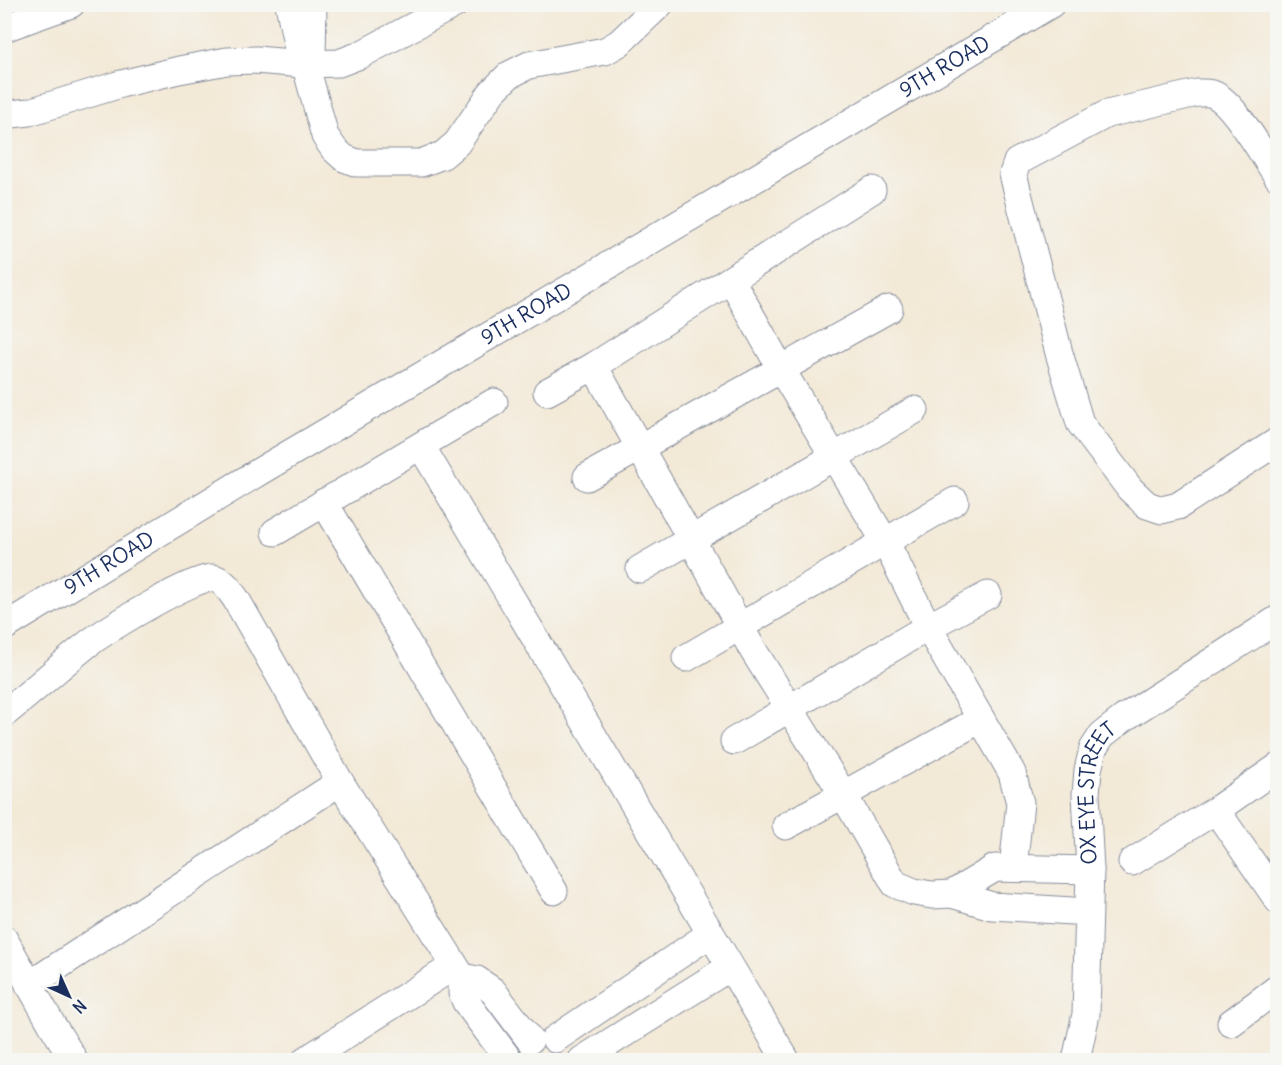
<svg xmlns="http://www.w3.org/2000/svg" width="1282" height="1065" font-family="Delius,sans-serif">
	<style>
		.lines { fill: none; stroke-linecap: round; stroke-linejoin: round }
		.street-casing { stroke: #878c9a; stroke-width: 29 }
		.street { stroke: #fff; stroke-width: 27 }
		.labels { text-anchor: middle; stroke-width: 4.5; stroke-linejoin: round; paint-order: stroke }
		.street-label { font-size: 21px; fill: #1b2f5e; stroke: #f6f6f2 }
	</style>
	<rect width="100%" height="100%" fill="#f6f6f2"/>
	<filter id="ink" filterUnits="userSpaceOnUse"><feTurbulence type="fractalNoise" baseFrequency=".0167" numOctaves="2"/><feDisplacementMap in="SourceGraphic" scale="12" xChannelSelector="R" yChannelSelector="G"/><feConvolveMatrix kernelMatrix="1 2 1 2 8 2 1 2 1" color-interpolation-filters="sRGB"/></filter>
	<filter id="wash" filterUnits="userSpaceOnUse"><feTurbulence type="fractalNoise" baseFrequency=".008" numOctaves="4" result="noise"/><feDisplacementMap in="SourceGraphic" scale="24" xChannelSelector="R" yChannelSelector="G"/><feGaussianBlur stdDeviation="1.35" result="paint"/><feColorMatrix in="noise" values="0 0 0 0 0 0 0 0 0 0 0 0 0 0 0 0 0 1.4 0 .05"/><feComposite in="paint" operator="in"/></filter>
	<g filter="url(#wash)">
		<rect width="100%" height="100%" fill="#f3e9d7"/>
	</g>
	<g filter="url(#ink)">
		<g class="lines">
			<g class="street-casing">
				<g id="street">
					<path d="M 289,4 L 298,49 L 308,74 L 325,136 L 334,149 L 344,158 L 357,163 L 421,163 L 443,155 L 457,143 L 492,92 L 509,75 L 529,65 L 605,51 L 619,43 L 660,4"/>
					<path d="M 4,28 L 71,4"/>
					<path d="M 312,58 L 313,4"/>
					<path d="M 4,115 L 29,112 L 121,84 L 179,70 L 227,61 L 256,60 L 303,64 L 339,63 L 360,55 L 455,4"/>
					<path d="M 1278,177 C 1264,157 1235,104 1215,95 C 1210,92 1203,93 1197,93 L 1107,114 L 1017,162 L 1013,174 L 1059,353 L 1080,423 L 1130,489 L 1147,505 L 1162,510 L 1178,506 L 1278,441"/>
					<path d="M 731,280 L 781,369 L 886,543 L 928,627 L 1012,773 L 1020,803 L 1013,868"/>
					<path d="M 594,366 L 753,650 L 843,794 L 895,884 L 914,892 L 932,895 L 952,894 L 992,906 L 1088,912"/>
					<path d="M 547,392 L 594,366 L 872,190"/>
					<path d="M 421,446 L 786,1060"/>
					<path d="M 587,477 L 889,309"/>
					<path d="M 324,502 L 554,891"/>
					<path d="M 275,532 L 494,402"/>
					<path d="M 640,569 L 915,410"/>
					<path id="s1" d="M 4,627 L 262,470 L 1051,4"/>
					<path d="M 686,658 L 955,501"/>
					<path d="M 4,714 C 33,691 60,666 89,643 C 107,630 195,575 213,578 C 224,580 230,591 236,599 L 340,782 L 462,977 L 462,993 L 466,1002 L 509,1060"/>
					<path d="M 734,741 L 928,627 L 988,595"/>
					<path d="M 1216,810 L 1278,900"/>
					<path d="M 786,826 L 981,719"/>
					<path d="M 1132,862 L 1216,810 L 1278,767"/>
					<path d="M 952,894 L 995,868 L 1090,870"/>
					<path d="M 4,939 L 51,1023 L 74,1060"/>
					<path d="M 462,977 L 477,980 L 493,991 L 530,1040"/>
					<path d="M 29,985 L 340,782"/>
					<path d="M 1231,1023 L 1278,988"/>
					<path d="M 555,1039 L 710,934"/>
					<path d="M 306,1060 L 454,966"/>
					<path d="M 582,1060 L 730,967"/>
					<path id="s2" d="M 1076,1060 L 1086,1014 L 1090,870 L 1086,794 L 1088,770 L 1093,749 L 1102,735 L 1124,718 L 1278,619"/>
				</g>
			</g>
			<use href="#street" class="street"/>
		</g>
	</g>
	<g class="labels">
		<g class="street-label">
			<text dy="7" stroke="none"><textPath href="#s1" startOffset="1095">9TH ROAD</textPath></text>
			<text dy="7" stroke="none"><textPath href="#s1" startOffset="609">9TH ROAD</textPath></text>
			<text dy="7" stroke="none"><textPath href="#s1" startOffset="123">9TH ROAD</textPath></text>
			<text dy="7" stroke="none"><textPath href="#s2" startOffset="270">OX EYE STREET</textPath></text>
		</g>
	</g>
	<rect width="1282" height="1065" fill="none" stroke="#f6f6f2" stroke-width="24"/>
	<g transform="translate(69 996) rotate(135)" stroke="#f6f6f2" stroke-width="4.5" paint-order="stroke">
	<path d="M0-4.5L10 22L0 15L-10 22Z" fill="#1b2f5e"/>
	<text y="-9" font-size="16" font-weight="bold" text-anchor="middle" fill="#1b2f5e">N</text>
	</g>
</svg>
